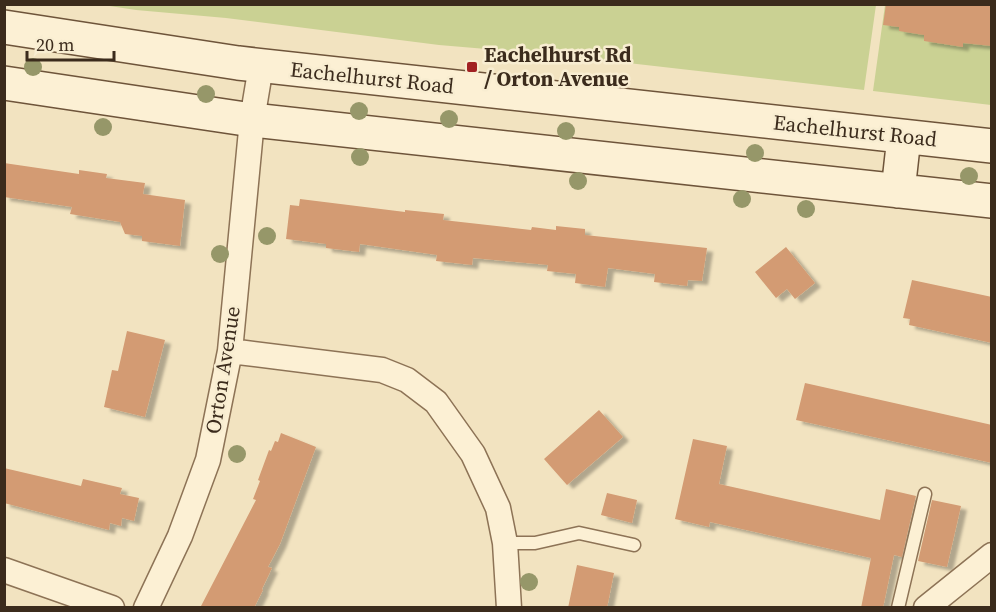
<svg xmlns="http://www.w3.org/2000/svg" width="996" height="612" font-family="'Source Serif 4',serif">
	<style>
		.green { fill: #cad193 }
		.building { fill: #d39b73; filter: url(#shadow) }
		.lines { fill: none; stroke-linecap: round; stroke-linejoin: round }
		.lane-casing { stroke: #8d7356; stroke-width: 15 }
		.street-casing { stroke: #8d7356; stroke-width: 27 }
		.secondary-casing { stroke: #6e543a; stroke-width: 36 }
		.lane { stroke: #fcf0d4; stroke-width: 12 }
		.street { stroke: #fcf0d4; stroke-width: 24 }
		.secondary { stroke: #fcf0d4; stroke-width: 33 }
		.tree { fill: #969769 }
		.poi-dot { fill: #a12122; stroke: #f8edd1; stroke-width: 2 }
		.labels { text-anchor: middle; stroke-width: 5; stroke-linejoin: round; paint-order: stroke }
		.poi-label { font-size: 21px; font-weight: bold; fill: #3b2b1c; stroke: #f8edd1; text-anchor: start }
		.street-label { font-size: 21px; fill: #3b2b1c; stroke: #f8edd1 }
	</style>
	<defs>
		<filter id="shadow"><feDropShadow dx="6" dy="4" stdDeviation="1.5" flood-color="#0004"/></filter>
	</defs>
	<rect width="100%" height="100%" fill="#f2e3c0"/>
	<path class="green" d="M 103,5 L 876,5 L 864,90 L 558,55 L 439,45 L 226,18 L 136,10 Z
		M 885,5 L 991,5 L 991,105 L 873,91 Z"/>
	<path class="building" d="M 886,4 L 992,4 L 992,46 L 963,43 L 963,47 L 924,41 L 924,35 L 899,31 L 899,27 L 883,25 Z
		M 4,163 L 79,174 L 79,170 L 107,174 L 106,178 L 145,183 L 143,194 L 185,200 L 180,246 L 142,241 L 142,236 L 125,234 L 120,222 L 70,214 L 72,207 L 4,197 Z
		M 300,199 L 405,212 L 405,210 L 444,214 L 443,220 L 531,230 L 532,227 L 556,230 L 556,226 L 585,229 L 585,235 L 707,248 L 702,281 L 688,280 L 687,286 L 654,282 L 655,274 L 608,268 L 605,287 L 575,283 L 576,274 L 547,271 L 548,265 L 473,258 L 472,265 L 436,261 L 437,255 L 360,244 L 359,252 L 326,248 L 326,244 L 286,239 L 290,205 L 299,206 Z
		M 786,247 L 815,283 L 795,299 L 787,289 L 776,298 L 755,272 Z
		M 912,280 L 992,297 L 992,343 L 909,325 L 910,319 L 903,318 Z
		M 127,331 L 165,340 L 145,417 L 104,407 L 112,370 L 118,371 Z
		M 805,383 L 992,425 L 992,463 L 796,420 Z
		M 599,410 L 623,437 L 567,485 L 544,459 Z
		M 281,433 L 316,447 L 280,544 L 268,567 L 272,568 L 262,589 L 263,590 L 254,608 L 200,608 L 256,500 L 253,499 L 260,481 L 258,480 L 269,450 L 271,451 L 275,441 L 278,442 Z
		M 693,439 L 727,446 L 719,484 L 880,520 L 886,489 L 916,496 L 902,557 L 894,555 L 883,608 L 861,608 L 871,558 L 710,522 L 709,527 L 675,519 Z
		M 4,468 L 81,486 L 83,479 L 122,488 L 120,494 L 139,498 L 134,521 L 122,518 L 121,526 L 110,523 L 109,530 L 4,503 Z
		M 607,493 L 637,500 L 632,523 L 601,515 Z
		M 932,500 L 961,506 L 947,567 L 918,561 Z
		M 577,565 L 614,573 L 607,608 L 568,608 Z"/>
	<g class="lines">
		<g class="lane-casing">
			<path id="lane" d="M 505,543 L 535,543 L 579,533 L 634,545
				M 898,608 L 925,494"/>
		</g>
		<g class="street-casing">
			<path id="street" d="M 230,351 L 382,370 L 407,380 L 436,402 L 473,454 L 498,508 L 505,543 L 509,608
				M 4,570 L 112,608
				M 146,608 L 180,536 L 208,460 L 230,351 L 252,120 L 261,66
				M 926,608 L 992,555"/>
		</g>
		<g class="secondary-casing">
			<path id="secondary" d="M 4,27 L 238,63 L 992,146
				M 4,83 L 252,120 L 992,201
				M 898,191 L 904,137"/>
		</g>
		<use href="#lane" class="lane"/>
		<use href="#street" class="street"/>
		<use href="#secondary" class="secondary"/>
	</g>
	<g class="tree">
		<circle cx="33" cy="67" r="9"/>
		<circle cx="206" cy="94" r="9"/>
		<circle cx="359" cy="111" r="9"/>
		<circle cx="449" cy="119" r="9"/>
		<circle cx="103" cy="127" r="9"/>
		<circle cx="566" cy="131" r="9"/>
		<circle cx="755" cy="153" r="9"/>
		<circle cx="360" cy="157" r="9"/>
		<circle cx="969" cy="176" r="9"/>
		<circle cx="578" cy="181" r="9"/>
		<circle cx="742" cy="199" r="9"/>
		<circle cx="806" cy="209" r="9"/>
		<circle cx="267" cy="236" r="9"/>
		<circle cx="220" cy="254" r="9"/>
		<circle cx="237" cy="454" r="9"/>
		<circle cx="529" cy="582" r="9"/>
	</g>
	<rect class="poi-dot" x="466" y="61" width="12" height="12" rx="3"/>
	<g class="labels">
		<g class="poi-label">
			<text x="484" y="62">Eachelhurst Rd<tspan x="484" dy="24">/ Orton Avenue</tspan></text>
		</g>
		<g class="street-label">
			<text transform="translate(372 78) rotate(6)" y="7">Eachelhurst Road</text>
			<text transform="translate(855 131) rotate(6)" y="7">Eachelhurst Road</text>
			<text transform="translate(223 370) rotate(-81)" y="7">Orton Avenue</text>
		</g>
	</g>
	<rect width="996" height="612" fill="none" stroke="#3b2b1c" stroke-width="12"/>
	<path d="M27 51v9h87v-9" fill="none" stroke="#3b2b1c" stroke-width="3"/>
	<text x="36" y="51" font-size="18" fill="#3b2b1c" stroke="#f8edd1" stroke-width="4.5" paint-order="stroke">20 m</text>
</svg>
